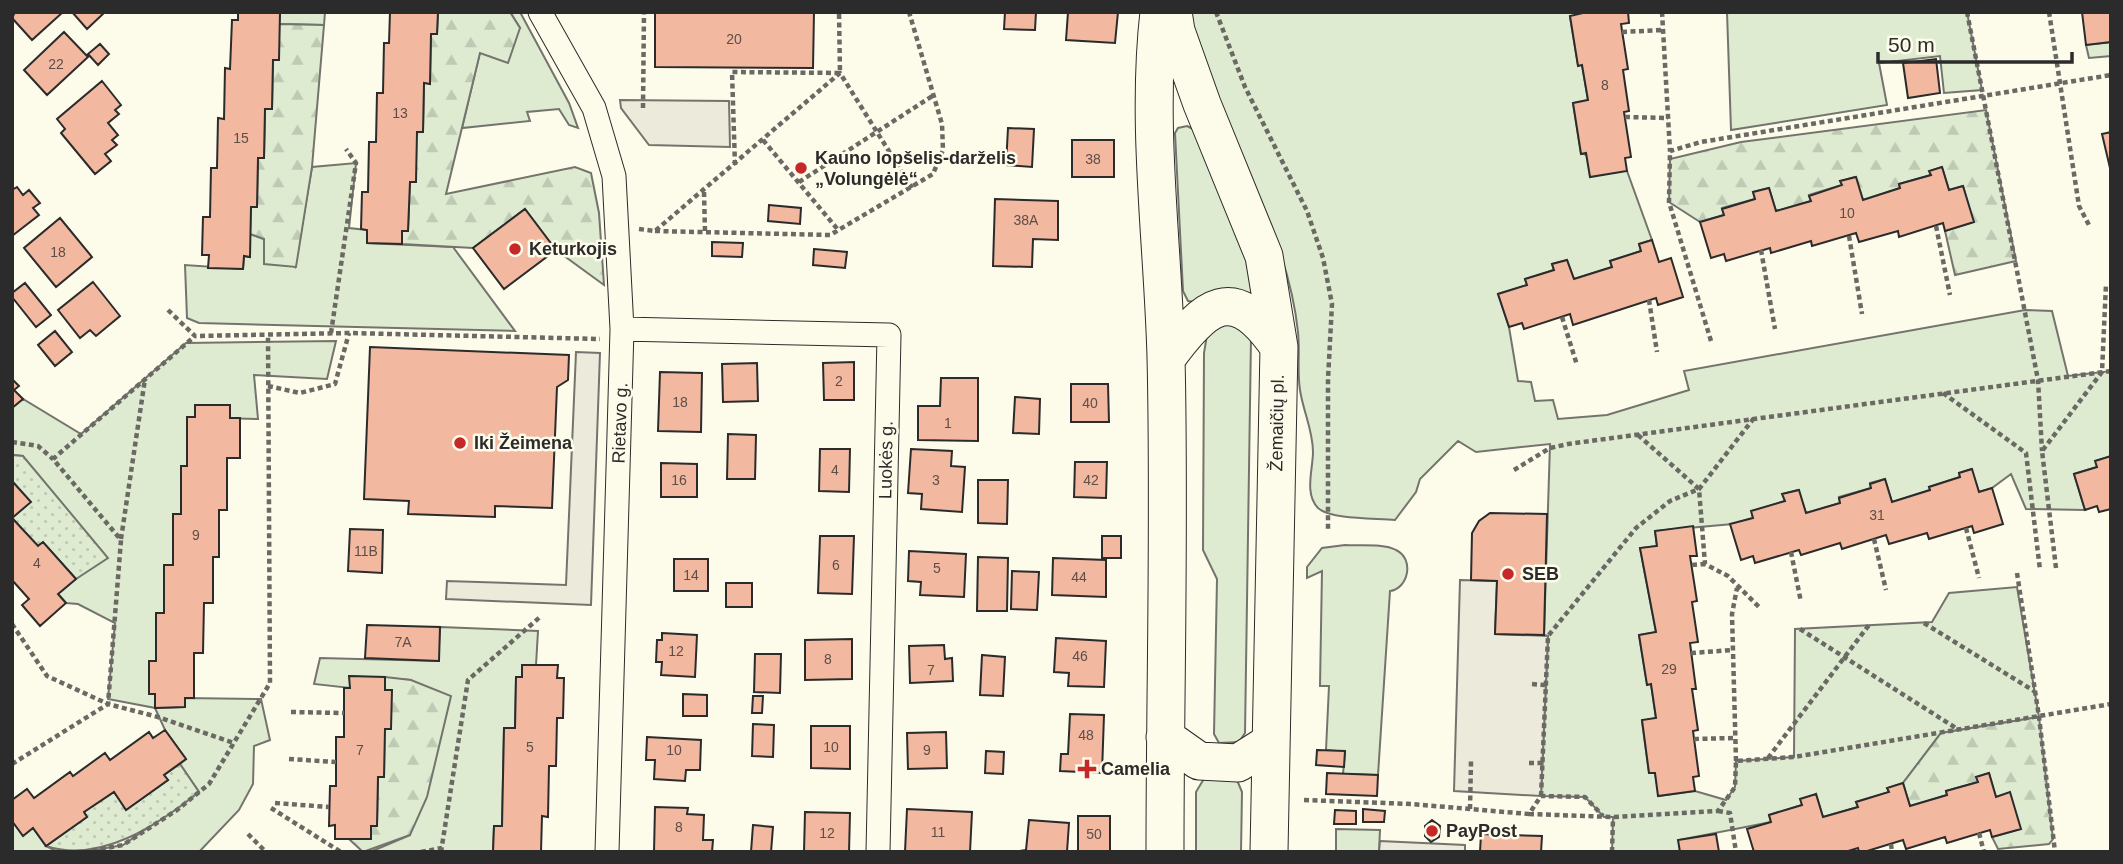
<svg xmlns="http://www.w3.org/2000/svg" width="2123" height="864" font-family="Helvetica,sans-serif">
	<style>
		.grass { fill: #deebd1; stroke: #74746e; stroke-width: 2 }
		.forest { fill: url(#forest-firs); stroke: #74746e; stroke-width: 2 }
		.park { fill: url(#park-dots); stroke: #74746e; stroke-width: 2 }
		.parking { fill: #eceadb; stroke: #74746e; stroke-width: 2 }
		.building { fill: #f2b8a0; stroke: #2b2b2b; stroke-width: 2 }
		.lines { fill: none; stroke-linecap: round; stroke-linejoin: round }
		.minor-casing { stroke: #2b2b2b; stroke-width: 25 }
		.primary-casing { stroke: #2b2b2b; stroke-width: 39 }
		.path { stroke: #6a6964; stroke-width: 4.5; stroke-dasharray: 5 3.5; stroke-linecap: butt }
		.minor { stroke: #fdfbea; stroke-width: 23 }
		.primary { stroke: #fdfbea; stroke-width: 37 }
		.poi-dot { fill: #c62828; stroke: #fdfbea; stroke-width: 2.5 }
		.labels { text-anchor: middle; stroke-width: 5; stroke-linejoin: round; paint-order: stroke }
		.number-label { font-size: 14px; fill: #5d4e48 }
		.poi-label { font-size: 18px; font-weight: bold; fill: #2b2b2b; stroke: #fdfbea; text-anchor: start }
		.street-label { font-size: 18px; fill: #2b2b2b; stroke: #fdfbea }
	</style>
	<defs>
		<pattern id="forest-firs" width="22" height="20" patternUnits="userSpaceOnUse" patternTransform="scale(1.75)"><rect width="22" height="20" fill="#deebd1"/><path d="M5 1l3.5 6h-7zM16 11l3.5 6h-7z" fill="#bfcab4"/></pattern>
		<pattern id="park-dots" width="8" height="8" patternUnits="userSpaceOnUse" patternTransform="scale(1.75)"><rect width="8" height="8" fill="#deebd1"/><path d="M2 2h.1M6 6h.1" fill="none" stroke="#bfcab4" stroke-width="1.8" stroke-linecap="round"/></pattern>
	</defs>
	<rect width="100%" height="100%" fill="#fdfbea"/>
	<path class="grass" d="M 280,12 L 325,12 L 324,25 L 279,24 Z
		M 510,12 L 520,12 L 569,103 L 578,128 L 569,125 L 559,109 L 527,112 L 530,121 L 462,128 L 480,52 L 520,28 Z
		M 1188,12 L 1587,12 L 1570,17 L 1578,65 L 1582,65 L 1588,100 L 1573,103 L 1581,153 L 1627,171 L 1652,240 L 1639,244 L 1641,251 L 1610,261 L 1612,267 L 1574,279 L 1567,260 L 1552,264 L 1554,270 L 1525,279 L 1527,285 L 1498,294 L 1509,327 L 1518,381 L 1531,382 L 1535,401 L 1553,400 L 1558,419 L 1607,415 L 1689,390 L 1684,371 L 2025,310 L 2052,311 L 2068,376 L 2111,371 L 2111,456 L 2096,461 L 2097,467 L 2074,474 L 2085,510 L 2026,509 L 2011,474 L 1992,488 L 1979,492 L 1971,469 L 1959,473 L 1960,477 L 1929,487 L 1930,490 L 1892,502 L 1885,479 L 1870,483 L 1871,488 L 1839,497 L 1840,503 L 1806,513 L 1798,490 L 1783,494 L 1785,501 L 1752,511 L 1753,518 L 1733,524 L 1655,531 L 1657,546 L 1640,548 L 1656,632 L 1639,635 L 1647,684 L 1651,684 L 1656,718 L 1642,721 L 1649,773 L 1655,773 L 1659,796 L 1695,791 L 1726,800 L 1735,787 L 1736,761 L 1794,757 L 1795,629 L 1932,622 L 1949,593 L 2017,587 L 2039,717 L 1941,733 L 1903,783 L 1888,788 L 1889,792 L 1856,802 L 1858,807 L 1823,817 L 1816,794 L 1802,805 L 1769,815 L 1771,822 L 1679,840 L 1680,852 L 1612,852 L 1613,817 L 1604,817 L 1585,797 L 1541,796 L 1548,636 L 1544,635 L 1550,444 L 1476,452 L 1458,441 L 1420,479 L 1416,492 L 1395,520 C 1377,518 1331,520 1318,508 C 1304,494 1313,469 1313,452 C 1313,430 1303,411 1300,390 C 1297,371 1300,351 1298,332 C 1286,216 1210,123 1188,12 Z
		M 1727,12 L 1967,12 L 1982,90 L 1944,93 L 1940,56 L 1879,63 L 1887,105 L 1731,130 Z
		M 2111,42 L 2111,56 L 2089,58 L 2086,45 Z
		M 1187,126 L 1197,131 L 1242,244 L 1255,288 L 1253,295 L 1196,302 L 1188,301 L 1183,291 L 1175,133 L 1178,128 Z
		M 356,163 L 349,228 L 367,230 L 367,243 L 453,247 L 515,331 L 199,323 L 187,318 L 185,265 L 243,269 L 244,256 L 249,257 L 250,234 L 264,239 L 295,267 L 312,167 Z
		M 1223,318 L 1251,338 L 1245,733 L 1239,742 L 1219,743 L 1214,734 L 1217,579 L 1203,550 L 1204,353 L 1207,335 Z
		M 336,341 L 327,379 L 254,375 L 258,419 L 187,417 L 187,466 L 181,466 L 181,514 L 173,514 L 173,565 L 164,565 L 164,613 L 156,613 L 156,661 L 149,661 L 149,694 L 155,694 L 156,708 L 184,707 L 185,698 L 261,699 L 270,740 L 254,746 L 253,784 L 239,810 L 199,852 L 84,852 L 123,845 L 199,792 L 180,764 L 186,759 L 165,730 L 155,708 L 108,699 L 115,623 L 78,604 L 66,603 L 58,594 L 76,579 L 23,456 L 12,455 L 12,408 L 23,399 L 81,434 L 186,343 Z
		M 1345,545 C 1359,546 1384,543 1396,550 C 1415,559 1408,589 1390,591 L 1378,775 L 1343,774 L 1345,752 L 1326,750 L 1329,686 L 1320,686 L 1322,571 L 1307,578 L 1307,567 L 1322,548 Z
		M 440,627 L 538,631 L 536,665 L 522,665 L 522,677 L 516,678 L 515,728 L 504,728 L 502,826 L 494,826 L 493,852 L 370,852 L 410,835 L 411,680 L 350,676 L 350,688 L 314,684 L 320,658 L 438,661 Z
		M 1205,777 L 1237,780 L 1242,792 L 1241,852 L 1196,852 L 1196,792 Z
		M 12,821 L 23,835 L 33,828 L 46,846 L 58,852 L 12,852 Z
		M 1336,829 L 1380,830 L 1379,852 L 1336,852 Z"/>
	<path class="forest" d="M 438,12 L 510,12 L 520,28 L 508,63 L 480,53 L 446,194 L 575,167 L 591,173 L 599,213 L 604,285 L 556,250 L 525,209 L 473,248 L 402,244 L 402,231 L 408,230 L 410,182 L 417,132 L 423,132 L 424,83 L 430,83 L 431,34 L 437,34 Z
		M 279,24 L 324,25 L 312,167 L 296,267 L 264,264 L 264,239 L 250,234 L 251,207 L 257,207 L 258,158 L 264,158 L 265,109 L 272,109 L 273,60 Z
		M 1986,110 L 2016,261 L 1955,275 L 1945,231 L 1973,222 L 1963,186 L 1949,190 L 1942,167 L 1930,171 L 1931,175 L 1899,184 L 1900,188 L 1863,200 L 1855,177 L 1841,181 L 1842,185 L 1809,195 L 1811,201 L 1776,211 L 1769,188 L 1753,192 L 1755,199 L 1722,208 L 1724,215 L 1700,222 L 1669,202 L 1670,159 L 1741,142 Z
		M 385,677 L 411,680 L 451,696 L 427,797 L 410,835 L 363,852 L 349,839 L 371,839 L 371,826 L 377,826 L 378,777 L 384,777 Z
		M 2039,717 L 2053,839 L 2049,844 L 1998,849 L 1992,837 L 2020,829 L 2009,793 L 1996,797 L 1989,773 L 1977,777 L 1978,782 L 1946,791 L 1947,795 L 1910,806 L 1903,783 L 1941,733 Z"/>
	<path class="park" d="M 12,455 L 23,456 L 108,558 L 76,579 L 43,542 L 38,546 L 12,518 L 30,502 L 12,481 Z
		M 180,764 L 199,792 C 159,824 101,864 46,846 L 87,817 L 84,812 L 114,792 L 127,809 L 168,780 L 164,775 Z"/>
	<path class="parking" d="M 620,100 L 729,101 L 730,147 L 649,145 L 621,108 Z
		M 576,352 L 600,353 L 591,605 L 446,599 L 447,581 L 566,585 Z
		M 1460,580 L 1497,581 L 1495,634 L 1548,636 L 1541,796 L 1454,791 Z
		M 1380,841 L 1465,845 L 1465,852 L 1379,852 Z"/>
	<path class="building" d="M 15,12 L 63,12 L 32,40 L 12,18 Z
		M 72,12 L 105,12 L 87,29 Z
		M 238,12 L 280,12 L 279,60 L 273,60 L 272,109 L 265,109 L 264,158 L 258,158 L 257,207 L 251,207 L 250,257 L 244,256 L 243,269 L 208,268 L 209,255 L 202,255 L 203,217 L 210,217 L 211,168 L 217,168 L 218,118 L 224,119 L 225,68 L 230,69 L 232,20 L 238,20 Z
		M 390,12 L 438,12 L 437,34 L 431,34 L 430,84 L 424,83 L 423,132 L 417,132 L 416,182 L 410,182 L 408,231 L 402,231 L 402,244 L 367,243 L 367,230 L 361,229 L 362,192 L 368,192 L 369,142 L 376,142 L 377,93 L 383,93 L 384,43 L 389,43 Z
		M 655,12 L 814,12 L 813,68 L 655,67 Z
		M 1005,12 L 1036,12 L 1035,30 L 1004,29 Z
		M 1068,12 L 1118,12 L 1115,43 L 1066,40 Z
		M 1628,12 L 1629,23 L 1621,24 L 1628,69 L 1623,70 L 1629,111 L 1624,112 L 1631,157 L 1625,158 L 1627,171 L 1590,177 L 1586,153 L 1581,154 L 1573,103 L 1588,100 L 1582,65 L 1578,66 L 1570,16 L 1587,12 Z
		M 2082,12 L 2111,12 L 2111,42 L 2086,45 Z
		M 64,32 L 88,57 L 47,95 L 24,70 Z
		M 100,44 L 109,54 L 98,65 L 88,54 Z
		M 1936,59 L 1940,93 L 1908,98 L 1903,63 Z
		M 102,81 L 121,105 L 115,110 L 119,114 L 108,123 L 118,135 L 112,140 L 117,145 L 105,154 L 111,161 L 95,174 L 61,133 L 65,129 L 57,119 Z
		M 1008,128 L 1034,129 L 1032,167 L 1006,165 Z
		M 2111,132 L 2111,168 L 2110,168 L 2102,134 Z
		M 1072,140 L 1114,140 L 1114,177 L 1072,177 Z
		M 1942,167 L 1949,190 L 1963,186 L 1974,222 L 1945,231 L 1943,223 L 1899,237 L 1898,231 L 1859,242 L 1856,233 L 1812,246 L 1811,241 L 1771,253 L 1770,248 L 1726,261 L 1724,254 L 1711,258 L 1700,222 L 1724,215 L 1722,209 L 1755,199 L 1753,192 L 1769,188 L 1776,211 L 1811,201 L 1809,196 L 1842,185 L 1840,181 L 1856,177 L 1863,200 L 1900,188 L 1899,184 L 1931,175 L 1929,171 Z
		M 17,187 L 23,195 L 29,190 L 40,203 L 33,208 L 39,215 L 12,236 L 12,190 Z
		M 995,199 L 1058,201 L 1058,240 L 1033,239 L 1032,267 L 993,266 Z
		M 769,205 L 801,208 L 800,224 L 768,221 Z
		M 525,209 L 556,250 L 504,289 L 473,248 Z
		M 60,218 L 92,257 L 56,287 L 24,248 Z
		M 1652,240 L 1659,262 L 1671,258 L 1683,297 L 1658,305 L 1656,298 L 1573,325 L 1570,314 L 1524,329 L 1522,323 L 1509,327 L 1498,294 L 1527,285 L 1525,279 L 1554,270 L 1552,264 L 1567,260 L 1574,279 L 1612,267 L 1610,261 L 1641,251 L 1639,244 Z
		M 712,242 L 743,243 L 742,257 L 712,256 Z
		M 814,249 L 847,252 L 845,268 L 813,265 Z
		M 93,282 L 120,316 L 96,336 L 90,330 L 80,338 L 58,310 Z
		M 25,283 L 51,315 L 36,327 L 12,297 L 12,293 Z
		M 55,331 L 72,352 L 55,366 L 38,345 Z
		M 370,347 L 569,355 L 568,380 L 557,387 L 552,508 L 495,506 L 495,517 L 408,514 L 409,501 L 364,499 Z
		M 854,362 L 854,400 L 824,400 L 823,363 Z
		M 757,363 L 758,401 L 723,402 L 722,364 Z
		M 660,372 L 702,373 L 701,432 L 658,431 Z
		M 941,378 L 978,378 L 978,441 L 918,440 L 918,406 L 940,406 Z
		M 12,379 L 19,386 L 14,390 L 23,399 L 12,408 Z
		M 1071,384 L 1108,384 L 1109,422 L 1071,422 Z
		M 1015,397 L 1040,399 L 1039,434 L 1013,433 Z
		M 195,405 L 230,405 L 230,418 L 240,418 L 240,458 L 227,458 L 227,510 L 219,510 L 219,557 L 213,557 L 213,603 L 204,603 L 203,653 L 194,653 L 194,698 L 185,698 L 185,707 L 155,708 L 155,694 L 149,694 L 149,661 L 156,661 L 156,613 L 164,613 L 164,565 L 173,565 L 173,514 L 181,514 L 181,466 L 187,466 L 187,417 L 195,417 Z
		M 728,434 L 756,435 L 755,479 L 727,479 Z
		M 820,449 L 850,449 L 849,492 L 819,491 Z
		M 911,449 L 952,451 L 951,466 L 965,467 L 962,512 L 921,509 L 922,494 L 908,493 Z
		M 2111,456 L 2111,509 L 2099,512 L 2097,506 L 2085,510 L 2074,474 L 2097,467 L 2095,461 Z
		M 1075,462 L 1107,462 L 1106,498 L 1074,497 Z
		M 661,463 L 697,464 L 697,497 L 661,497 Z
		M 1972,469 L 1979,492 L 1992,488 L 2003,524 L 1974,533 L 1972,526 L 1929,539 L 1927,533 L 1889,544 L 1886,535 L 1842,549 L 1840,543 L 1801,555 L 1799,550 L 1755,563 L 1753,556 L 1741,560 L 1730,524 L 1753,518 L 1751,511 L 1785,501 L 1782,494 L 1799,490 L 1806,513 L 1840,503 L 1839,498 L 1871,488 L 1870,484 L 1885,479 L 1892,502 L 1930,490 L 1929,487 L 1960,477 L 1959,473 Z
		M 978,480 L 1008,480 L 1007,524 L 978,523 Z
		M 12,481 L 31,502 L 12,518 L 38,546 L 43,542 L 76,579 L 58,594 L 66,603 L 40,626 L 22,605 L 29,599 L 12,580 Z
		M 1490,513 L 1547,514 L 1544,635 L 1495,634 L 1497,581 L 1471,580 L 1472,533 L 1479,521 Z
		M 1693,526 L 1697,556 L 1690,556 L 1697,601 L 1692,602 L 1698,642 L 1690,643 L 1696,689 L 1692,689 L 1698,730 L 1693,731 L 1699,776 L 1693,777 L 1695,791 L 1658,796 L 1655,773 L 1649,773 L 1642,720 L 1656,718 L 1651,684 L 1647,685 L 1639,635 L 1656,632 L 1640,548 L 1657,546 L 1655,531 Z
		M 350,529 L 383,530 L 382,573 L 348,571 Z
		M 820,536 L 854,536 L 852,594 L 818,593 Z
		M 1102,536 L 1121,536 L 1121,558 L 1102,558 Z
		M 909,551 L 966,554 L 964,597 L 920,595 L 921,582 L 908,581 Z
		M 978,557 L 1008,558 L 1007,611 L 977,611 Z
		M 1053,558 L 1106,560 L 1106,597 L 1052,595 Z
		M 674,559 L 708,559 L 708,591 L 674,591 Z
		M 1012,571 L 1039,572 L 1037,610 L 1011,609 Z
		M 726,583 L 752,583 L 752,607 L 726,607 Z
		M 367,625 L 440,627 L 439,661 L 365,658 Z
		M 662,633 L 697,635 L 695,677 L 661,675 L 662,662 L 656,662 L 657,640 L 662,640 Z
		M 1056,638 L 1106,641 L 1104,687 L 1068,686 L 1069,673 L 1054,672 Z
		M 852,639 L 852,679 L 805,680 L 805,640 Z
		M 944,645 L 945,659 L 952,658 L 953,681 L 910,683 L 909,646 Z
		M 755,654 L 781,654 L 780,693 L 754,692 Z
		M 982,655 L 1005,657 L 1003,696 L 980,695 Z
		M 522,665 L 558,665 L 557,678 L 564,678 L 563,718 L 557,718 L 556,766 L 549,766 L 548,817 L 542,816 L 541,852 L 493,852 L 494,826 L 502,826 L 504,728 L 515,728 L 516,677 L 522,677 Z
		M 349,676 L 385,677 L 385,690 L 392,690 L 391,729 L 385,729 L 384,777 L 378,777 L 377,826 L 371,826 L 371,839 L 335,839 L 335,825 L 329,826 L 330,786 L 336,786 L 336,737 L 344,737 L 344,688 L 350,688 Z
		M 683,694 L 707,695 L 707,716 L 683,716 Z
		M 753,696 L 763,696 L 762,713 L 752,713 Z
		M 1070,714 L 1104,715 L 1102,773 L 1060,771 L 1061,754 L 1068,754 Z
		M 753,724 L 774,725 L 773,757 L 752,756 Z
		M 811,726 L 850,726 L 850,769 L 811,768 Z
		M 165,730 L 186,759 L 164,775 L 168,780 L 126,810 L 114,792 L 84,812 L 87,817 L 46,846 L 33,828 L 23,836 L 12,821 L 12,800 L 27,789 L 34,798 L 70,772 L 73,776 L 105,753 L 110,760 L 149,732 L 153,738 Z
		M 946,732 L 947,768 L 908,769 L 907,733 Z
		M 647,737 L 701,740 L 700,770 L 686,770 L 685,781 L 654,779 L 655,760 L 646,760 Z
		M 1317,750 L 1345,751 L 1344,767 L 1316,765 Z
		M 986,751 L 1004,752 L 1003,774 L 985,773 Z
		M 1327,773 L 1378,775 L 1377,796 L 1326,794 Z
		M 1989,773 L 1996,797 L 2010,792 L 2021,829 L 1992,837 L 1990,830 L 1947,843 L 1945,837 L 1906,849 L 1903,840 L 1864,852 L 1859,852 L 1858,848 L 1845,852 L 1754,852 L 1747,829 L 1771,822 L 1769,815 L 1802,805 L 1800,799 L 1816,794 L 1823,817 L 1858,807 L 1856,802 L 1889,792 L 1887,788 L 1903,783 L 1910,806 L 1947,795 L 1946,791 L 1978,782 L 1976,777 Z
		M 655,807 L 688,808 L 687,814 L 704,815 L 703,840 L 713,840 L 712,852 L 654,852 Z
		M 907,809 L 972,812 L 970,852 L 905,852 Z
		M 1363,809 L 1385,811 L 1384,822 L 1363,822 Z
		M 1335,810 L 1356,811 L 1356,824 L 1334,824 Z
		M 805,812 L 850,813 L 849,852 L 804,852 Z
		M 1078,816 L 1110,816 L 1110,852 L 1078,852 Z
		M 1029,820 L 1069,823 L 1067,852 L 1012,852 L 1026,850 Z
		M 1432,820 L 1440,826 L 1439,837 L 1431,842 L 1425,836 L 1425,826 Z
		M 753,825 L 773,827 L 771,852 L 751,852 Z
		M 1481,834 L 1542,836 L 1541,852 L 1480,852 Z
		M 1716,834 L 1719,852 L 1680,852 L 1678,840 Z"/>
	<g class="lines">
		<g class="minor-casing">
			<path id="minor" d="M 540,12 L 594,108 L 614,176 L 622,329 L 607,852
				M 622,329 L 889,335 L 878,852"/>
		</g>
		<g class="primary-casing">
			<path id="primary" d="M 1159,12 C 1146,124 1163,245 1166,357 C 1170,522 1165,687 1165,852
				M 1173,12 L 1176,31 L 1202,104 L 1264,256 L 1279,347 L 1269,852
				M 1166,359 C 1205,305 1233,280 1279,347
				M 1165,737 L 1199,761 L 1238,763 L 1271,742"/>
		</g>
		<path class="path" d="M 1216,12 L 1245,87 L 1307,211 L 1323,258 L 1332,304 L 1328,379 L 1328,530
			M 1662,12 L 1670,151
			M 1967,12 L 2038,380 L 2042,451
			M 2049,12 L 2079,206 L 2090,227
			M 1622,32 L 1662,30
			M 643,108 L 644,12
			M 1625,117 L 1668,118
			M 763,140 L 839,231
			M 735,165 L 732,72 L 840,73 L 839,12
			M 799,182 L 934,95
			M 704,192 L 705,232
			M 1936,226 L 1950,295
			M 639,229 L 655,231 L 840,73 L 912,188
			M 655,231 L 830,235 L 933,174 L 943,150 L 942,124 L 909,12
			M 1849,236 L 1862,314
			M 1761,250 L 1775,329
			M 1649,300 L 1657,352
			M 168,310 L 195,336 L 349,333 L 600,339
			M 1562,317 L 1577,365
			M 331,333 L 356,163 L 346,149
			M 1711,341 L 1669,202 L 1670,151 L 1701,142 L 2111,75
			M 268,386 L 300,393 L 335,384 L 349,333
			M 1943,393 L 2026,453 L 2040,570
			M 1638,435 L 1699,489 L 1705,564 L 1728,576 L 1759,607
			M 12,442 L 38,446 L 53,459
			M 1514,470 L 1550,448 L 1568,444 L 2111,371
			M 1966,528 L 1979,578
			M 121,539 L 145,379
			M 1874,539 L 1886,590
			M 1791,552 L 1801,602
			M 1692,565 L 1705,564
			M 2056,568 L 2042,451 L 2102,372 L 2106,284
			M 2017,573 L 2039,717 L 2055,852
			M 1924,623 L 2034,691
			M 12,624 L 47,676 L 108,704 L 121,540 L 53,459 L 195,336
			M 1800,629 L 1959,730
			M 1691,653 L 1733,650
			M 1532,684 L 1545,685
			M 291,712 L 344,713
			M 1694,739 L 1734,738
			M 1768,758 L 1869,625
			M 289,759 L 336,762
			M 1736,761 L 1732,614 L 1737,588
			M 1529,763 L 1542,763
			M 12,764 L 108,704 L 158,717 L 234,743
			M 1541,796 L 1548,636 L 1636,528 L 1670,501 L 1699,489 L 1754,418
			M 1304,800 L 1411,804 L 1529,814 L 1541,796 L 1585,797 L 1603,816
			M 275,803 L 329,807
			M 271,808 L 341,852
			M 1470,809 L 1471,761
			M 1718,811 L 1730,813 L 1736,852
			M 1529,814 L 1613,817 L 1718,811 L 1735,787 L 1736,761 L 1794,757 L 2111,704
			M 1979,833 L 1984,852
			M 248,834 L 266,852
			M 1891,844 L 1892,852
			M 84,852 L 123,845 L 177,810 L 209,784 L 270,683 L 268,335
			M 421,852 L 442,848
			M 441,852 L 468,680 L 540,617
			M 1612,852 L 1613,818"/>
		<use href="#minor" class="minor"/>
		<use href="#primary" class="primary"/>
	</g>
	<g class="poi-dot">
		<circle cx="801" cy="168" r="7"/>
		<circle cx="515" cy="249" r="7"/>
		<circle cx="460" cy="443" r="7"/>
		<circle cx="1508" cy="574" r="7"/>
		<path d="M1083.5 758.5h7v7h7v7h-7v7h-7v-7h-7v-7h7z"/>
		<circle cx="1432" cy="831" r="7"/>
	</g>
	<g class="labels">
		<g class="number-label">
			<text x="734" y="44">20</text>
			<text x="56" y="69">22</text>
			<text x="1605" y="90">8</text>
			<text x="400" y="118">13</text>
			<text x="241" y="143">15</text>
			<text x="1093" y="164">38</text>
			<text x="1847" y="218">10</text>
			<text x="1026" y="225">38A</text>
			<text x="58" y="257">18</text>
			<text x="839" y="386">2</text>
			<text x="680" y="407">18</text>
			<text x="1090" y="408">40</text>
			<text x="948" y="428">1</text>
			<text x="835" y="475">4</text>
			<text x="679" y="485">16</text>
			<text x="936" y="485">3</text>
			<text x="1091" y="485">42</text>
			<text x="1877" y="520">31</text>
			<text x="196" y="540">9</text>
			<text x="366" y="556">11B</text>
			<text x="37" y="568">4</text>
			<text x="836" y="570">6</text>
			<text x="937" y="573">5</text>
			<text x="691" y="580">14</text>
			<text x="1079" y="582">44</text>
			<text x="403" y="647">7A</text>
			<text x="676" y="656">12</text>
			<text x="1080" y="661">46</text>
			<text x="828" y="664">8</text>
			<text x="1669" y="674">29</text>
			<text x="931" y="675">7</text>
			<text x="1086" y="740">48</text>
			<text x="530" y="752">5</text>
			<text x="831" y="752">10</text>
			<text x="360" y="755">7</text>
			<text x="674" y="755">10</text>
			<text x="927" y="755">9</text>
			<text x="679" y="832">8</text>
			<text x="938" y="837">11</text>
			<text x="827" y="838">12</text>
			<text x="1094" y="839">50</text>
		</g>
		<g class="poi-label">
			<text x="815" y="164">Kauno lopšelis-darželis<tspan x="815" dy="21">„Volungėlė“</tspan></text>
			<text x="529" y="255">Keturkojis</text>
			<text x="474" y="449">Iki Žeimena</text>
			<text x="1522" y="580">SEB</text>
			<text x="1101" y="775">Camelia</text>
			<text x="1446" y="837">PayPost</text>
		</g>
		<g class="street-label">
			<text transform="translate(620 423) rotate(-88)" y="6">Rietavo g.</text>
			<text transform="translate(1277 423) rotate(-89)" y="6">Žemaičių pl.</text>
			<text transform="translate(886 460) rotate(-89)" y="6">Luokės g.</text>
		</g>
	</g>
	<rect width="2123" height="864" fill="none" stroke="#2b2b2b" stroke-width="28"/>
	<path d="M1878 52v10h194v-10" fill="none" stroke="#2b2b2b" stroke-width="3.5"/>
	<text x="1888" y="52" font-size="21" fill="#2b2b2b" stroke="#fdfbea" stroke-width="5" paint-order="stroke">50 m</text>
</svg>
